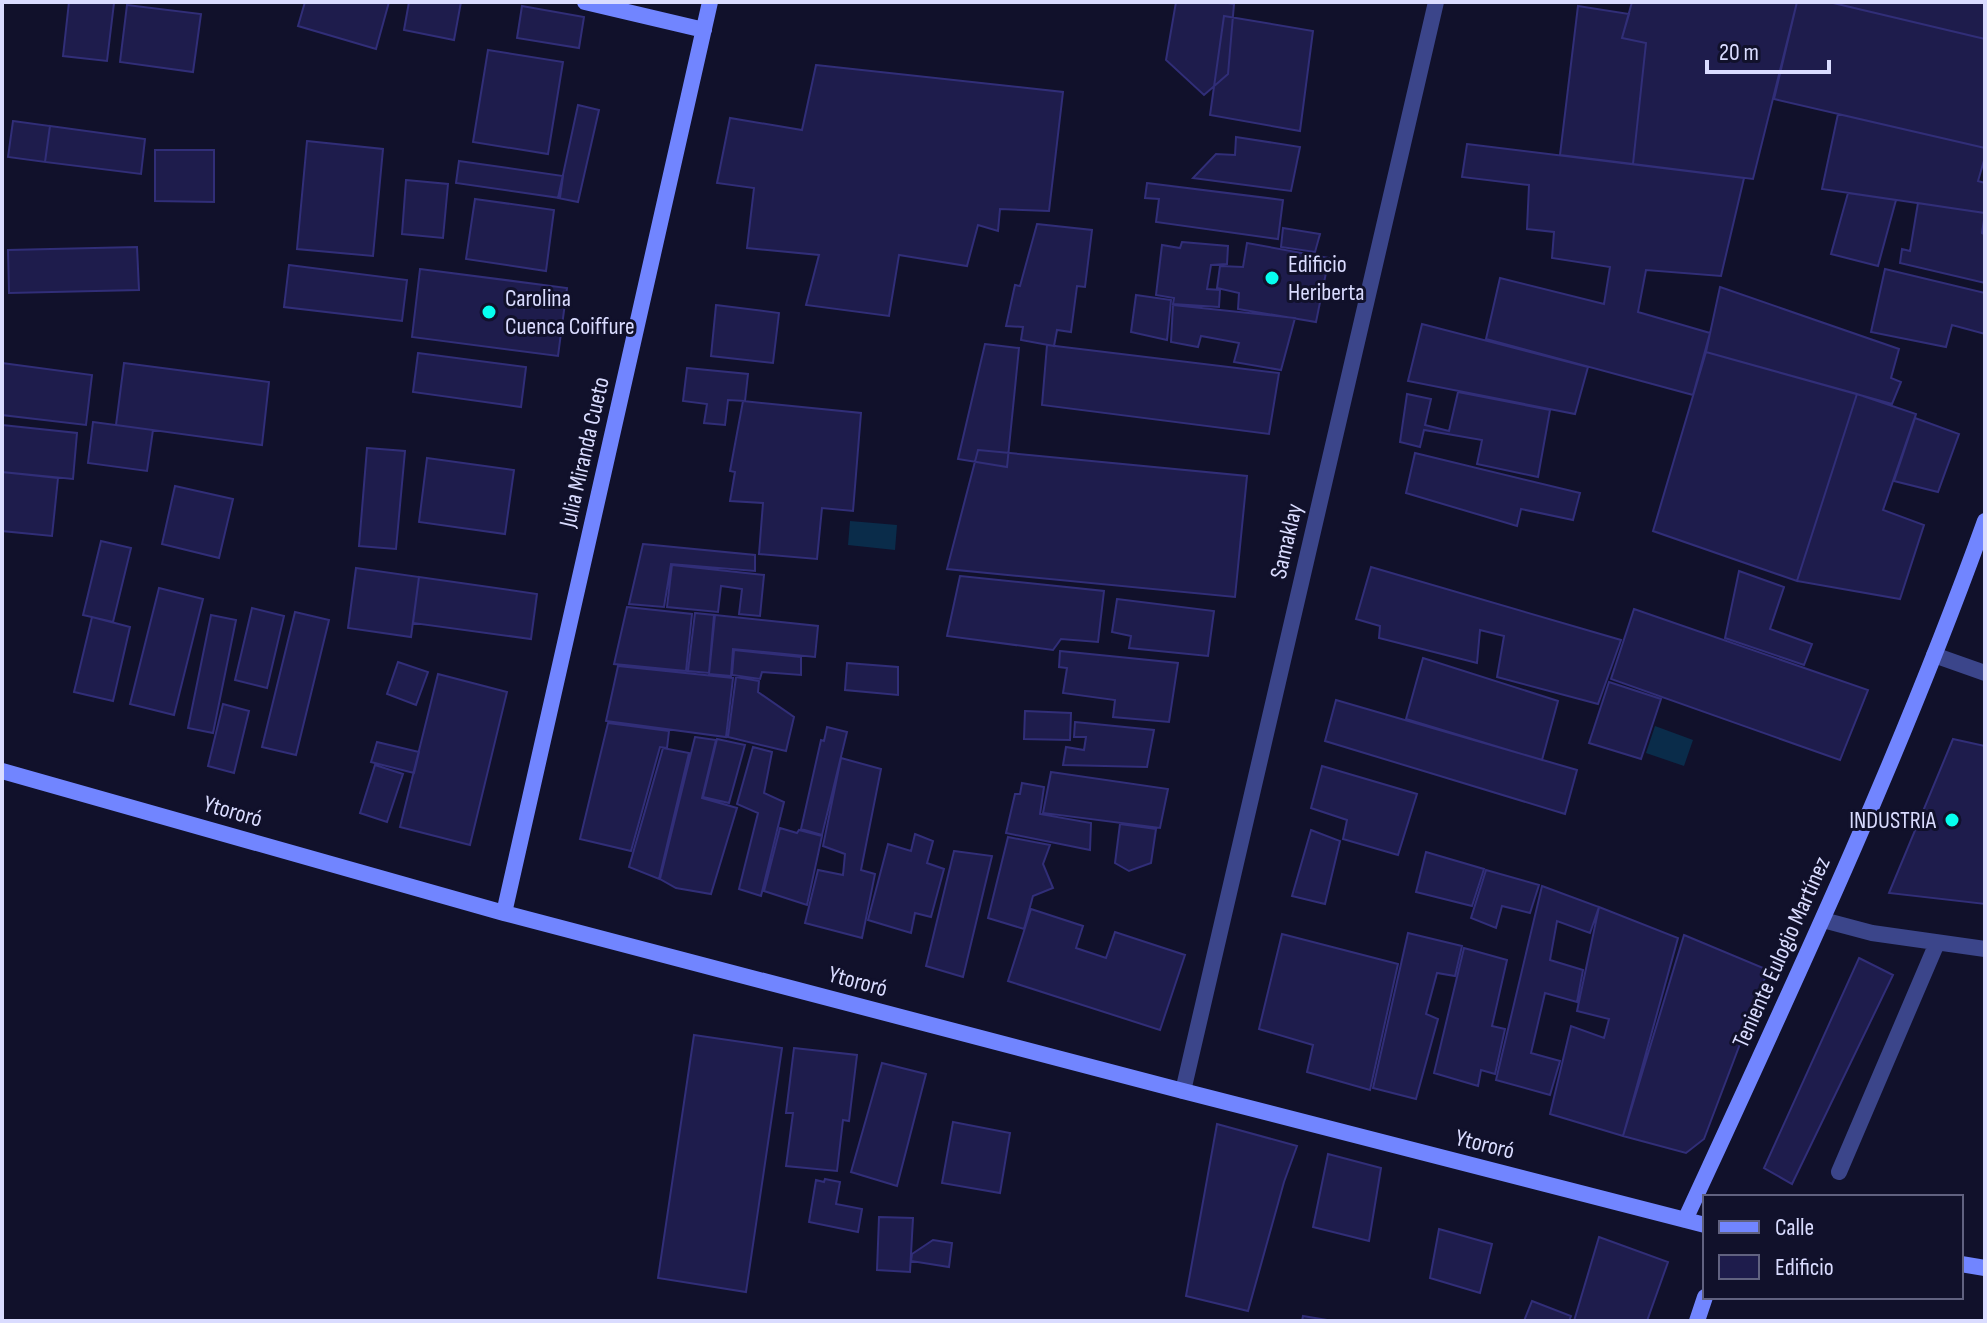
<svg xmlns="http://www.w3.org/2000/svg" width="1987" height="1323" font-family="'Sofia Sans Condensed',sans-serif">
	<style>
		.water { fill: #0a2c4a }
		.building { fill: #1e1c4c; stroke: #312e78; stroke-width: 2 }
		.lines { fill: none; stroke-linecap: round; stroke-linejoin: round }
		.lane { stroke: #3b458a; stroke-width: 16 }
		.street { stroke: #3b458a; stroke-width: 16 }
		.secondary { stroke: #7185ff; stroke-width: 16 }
		.poi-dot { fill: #06fff0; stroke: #11112b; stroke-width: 3 }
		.labels { text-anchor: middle; stroke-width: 6; stroke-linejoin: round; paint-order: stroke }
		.poi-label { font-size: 24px; fill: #dadcff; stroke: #11112b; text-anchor: start }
		.street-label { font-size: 24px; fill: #dadcff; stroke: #11112b }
	</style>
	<rect width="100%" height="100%" fill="#11112b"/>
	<path class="water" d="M 850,521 L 897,525 L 895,550 L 848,545 Z
		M 1655,726 L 1693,740 L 1684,766 L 1646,753 Z"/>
	<path class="building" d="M 69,2 L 114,3 L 107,61 L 63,56 Z
		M 305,2 L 389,2 L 376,49 L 298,26 Z
		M 409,2 L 461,2 L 454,40 L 404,30 Z
		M 1176,2 L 1222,2 L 1234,4 L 1228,74 L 1204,95 L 1166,60 Z
		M 1632,2 L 1797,2 L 1753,179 L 1633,164 L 1646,43 L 1622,38 Z
		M 1797,2 L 1829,2 L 1985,39 L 1985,148 L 1774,99 Z
		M 1829,2 L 1985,2 L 1985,39 Z
		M 127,5 L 201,14 L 193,72 L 120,62 Z
		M 522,6 L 584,17 L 579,48 L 517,38 Z
		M 1578,6 L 1629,14 L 1622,38 L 1646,43 L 1633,164 L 1560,155 Z
		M 1224,16 L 1313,31 L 1300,131 L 1210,115 Z
		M 488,50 L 563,62 L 548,154 L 473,142 Z
		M 816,65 L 1063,92 L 1049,211 L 1000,209 L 998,231 L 978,225 L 967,266 L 899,255 L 889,316 L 806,305 L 819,255 L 747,248 L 754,188 L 717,183 L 730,118 L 802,130 Z
		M 578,105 L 599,110 L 578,202 L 558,198 Z
		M 1838,114 L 1985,148 L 1985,157 L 1978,181 L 1985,183 L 1985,213 L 1822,189 Z
		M 13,121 L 50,126 L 45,162 L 8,157 Z
		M 50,126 L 145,139 L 141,174 L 45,162 Z
		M 1236,137 L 1300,147 L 1291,191 L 1193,178 L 1216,154 L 1235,155 Z
		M 307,141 L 383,149 L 373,256 L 297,249 Z
		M 1467,144 L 1744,178 L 1721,276 L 1646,270 L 1638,312 L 1710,333 L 1693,395 L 1486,339 L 1500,278 L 1604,304 L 1610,267 L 1552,258 L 1554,232 L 1527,229 L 1529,185 L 1462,177 Z
		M 155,150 L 214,150 L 214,202 L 155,201 Z
		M 459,161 L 563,176 L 560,198 L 456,183 Z
		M 406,180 L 448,184 L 443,238 L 402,234 Z
		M 1147,183 L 1283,200 L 1278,239 L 1156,222 L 1159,199 L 1145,198 Z
		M 1848,193 L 1896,200 L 1878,266 L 1831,254 Z
		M 475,199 L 554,210 L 546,271 L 466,259 Z
		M 1918,203 L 1985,213 L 1982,233 L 1985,235 L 1985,283 L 1900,263 L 1902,249 L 1910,251 Z
		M 1037,224 L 1092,230 L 1085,287 L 1077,286 L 1071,332 L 1057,330 L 1054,346 L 1021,340 L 1023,327 L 1006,326 L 1015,285 L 1020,286 Z
		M 1283,228 L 1320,234 L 1315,252 L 1281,247 Z
		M 1182,242 L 1228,246 L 1227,264 L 1211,265 L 1207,289 L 1220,290 L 1219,307 L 1173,304 L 1174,298 L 1156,295 L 1162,245 L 1180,248 Z
		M 1247,243 L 1329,258 L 1316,322 L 1238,309 L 1239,293 L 1217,288 L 1220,266 L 1243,267 Z
		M 137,247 L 139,290 L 9,293 L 8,250 Z
		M 289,265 L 407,280 L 402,321 L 284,307 Z
		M 420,269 L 567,288 L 558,356 L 412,337 Z
		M 1885,269 L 1985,293 L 1985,334 L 1952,325 L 1946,347 L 1871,332 Z
		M 1720,287 L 1899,349 L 1891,378 L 1901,382 L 1892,404 L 1706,352 Z
		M 1136,295 L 1171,300 L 1167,340 L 1131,332 Z
		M 716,305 L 779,313 L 773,363 L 711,356 Z
		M 1173,305 L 1295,318 L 1281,370 L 1234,362 L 1239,343 L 1201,336 L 1198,347 L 1171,342 Z
		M 1422,324 L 1588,367 L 1575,414 L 1408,381 Z
		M 985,344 L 1019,348 L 1007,467 L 958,459 Z
		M 1047,345 L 1279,373 L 1269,434 L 1042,405 Z
		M 1706,352 L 1857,394 L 1797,581 L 1653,531 Z
		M 418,353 L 526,367 L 521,407 L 413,392 Z
		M 2,363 L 92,375 L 86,425 L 2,415 Z
		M 124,363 L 269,382 L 262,445 L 116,425 Z
		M 687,368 L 748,374 L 745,401 L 728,400 L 725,425 L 704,423 L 707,404 L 683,401 Z
		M 1458,392 L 1550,410 L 1538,477 L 1477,464 L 1482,440 L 1424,430 L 1420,447 L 1400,442 L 1407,394 L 1431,399 L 1425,425 L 1449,431 Z
		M 1857,394 L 1916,414 L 1883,510 L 1924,525 L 1900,599 L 1797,581 Z
		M 743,401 L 861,413 L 853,511 L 822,508 L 817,559 L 759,554 L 763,503 L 730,501 L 735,472 L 730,471 Z
		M 1915,418 L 1959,434 L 1938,492 L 1894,481 Z
		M 93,422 L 153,430 L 147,471 L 88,463 Z
		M 2,425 L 77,433 L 73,479 L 2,472 Z
		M 367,448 L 405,451 L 396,549 L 359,546 Z
		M 978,450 L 1247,476 L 1235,597 L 947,569 Z
		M 1415,453 L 1580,493 L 1573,520 L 1521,509 L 1517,526 L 1406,493 Z
		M 427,458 L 514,470 L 505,534 L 419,522 Z
		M 2,472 L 58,478 L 52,536 L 2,531 Z
		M 175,486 L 233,499 L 219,558 L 162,544 Z
		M 101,541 L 131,548 L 113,622 L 83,615 Z
		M 643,544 L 755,555 L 755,571 L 671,564 L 664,607 L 629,604 Z
		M 672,565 L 764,575 L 760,616 L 739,614 L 742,589 L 721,586 L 718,612 L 667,607 Z
		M 1371,567 L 1621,640 L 1598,704 L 1497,677 L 1504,636 L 1480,630 L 1477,663 L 1379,638 L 1380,626 L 1356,619 Z
		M 356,568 L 419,577 L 411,637 L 348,628 Z
		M 1739,571 L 1784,587 L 1770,629 L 1812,644 L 1804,665 L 1725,638 Z
		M 960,576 L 1104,591 L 1098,642 L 1061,639 L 1053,650 L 947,636 Z
		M 419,577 L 537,594 L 531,639 L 413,623 Z
		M 159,588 L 203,599 L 174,715 L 130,704 Z
		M 1117,599 L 1214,611 L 1208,656 L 1129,648 L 1131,636 L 1112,632 Z
		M 627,607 L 692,614 L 686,671 L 614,664 Z
		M 252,608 L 284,616 L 267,688 L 235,680 Z
		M 1634,609 L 1868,690 L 1840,760 L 1611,679 Z
		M 295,612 L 329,620 L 296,755 L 262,747 Z
		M 695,613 L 714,615 L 709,673 L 688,671 Z
		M 211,615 L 236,620 L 213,733 L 188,728 Z
		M 715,615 L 818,626 L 815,657 L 733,649 L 731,676 L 709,674 Z
		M 92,617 L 130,627 L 113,701 L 74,692 Z
		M 734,650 L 801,657 L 801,675 L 762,672 L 760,679 L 732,675 Z
		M 1060,651 L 1178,663 L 1169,722 L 1113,717 L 1115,700 L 1063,693 L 1067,668 L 1059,667 Z
		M 1423,658 L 1558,701 L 1542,760 L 1406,719 Z
		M 398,662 L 428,672 L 416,705 L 387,694 Z
		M 847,663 L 898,667 L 898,695 L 845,690 Z
		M 618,666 L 733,678 L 726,737 L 606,721 Z
		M 438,674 L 507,692 L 470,845 L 400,827 Z
		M 736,677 L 759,681 L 758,692 L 794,717 L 786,751 L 728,737 Z
		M 1609,682 L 1661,699 L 1641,759 L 1589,743 Z
		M 1336,700 L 1577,770 L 1565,814 L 1325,741 Z
		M 223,704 L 249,711 L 234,773 L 208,766 Z
		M 1025,711 L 1071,713 L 1070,740 L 1024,739 Z
		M 1075,722 L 1154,730 L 1147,767 L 1063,765 L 1066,747 L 1084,750 L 1086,737 L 1074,737 Z
		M 608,723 L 669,731 L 667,748 L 660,747 L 631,851 L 580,839 Z
		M 827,727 L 847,732 L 822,835 L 801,829 L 821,740 L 824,741 Z
		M 695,737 L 716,740 L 702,798 L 737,808 L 711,894 L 676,888 L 660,879 Z
		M 717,739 L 745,745 L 729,803 L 703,797 Z
		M 1953,739 L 1985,746 L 1985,904 L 1889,893 Z
		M 377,742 L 419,752 L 414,773 L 371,762 Z
		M 753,747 L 772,752 L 764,793 L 784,802 L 761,896 L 739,889 L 758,813 L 737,804 Z
		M 663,748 L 689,753 L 659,879 L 629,867 Z
		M 841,758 L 881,769 L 861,870 L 875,874 L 862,938 L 805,923 L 818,870 L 843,875 L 845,854 L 823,846 Z
		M 375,765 L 403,774 L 387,822 L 360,813 Z
		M 1322,766 L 1417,794 L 1398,855 L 1343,839 L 1347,820 L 1311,808 Z
		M 1051,772 L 1168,789 L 1160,828 L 1043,813 Z
		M 1022,783 L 1044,787 L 1040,814 L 1091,823 L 1090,850 L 1006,833 L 1015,794 L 1020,794 Z
		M 1120,824 L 1156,829 L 1151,863 L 1129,871 L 1115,863 Z
		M 780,828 L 797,833 L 799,830 L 822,836 L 807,905 L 764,891 Z
		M 1311,830 L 1340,841 L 1325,904 L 1292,896 Z
		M 915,834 L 933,841 L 927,863 L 944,869 L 931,917 L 915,913 L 911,933 L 868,920 L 888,844 L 911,851 Z
		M 1008,837 L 1050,845 L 1043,864 L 1053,888 L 1033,896 L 1024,929 L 988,918 Z
		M 954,851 L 992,856 L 963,977 L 926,966 Z
		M 1426,852 L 1484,869 L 1472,906 L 1416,892 Z
		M 1486,870 L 1539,885 L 1530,913 L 1502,906 L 1496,928 L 1471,918 Z
		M 1542,886 L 1599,907 L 1590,933 L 1557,921 L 1550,960 L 1583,970 L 1577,1002 L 1545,993 L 1531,1053 L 1560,1061 L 1550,1095 L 1496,1080 Z
		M 1599,907 L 1678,938 L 1623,1136 L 1550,1114 L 1571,1026 L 1604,1038 L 1609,1019 L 1577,1011 Z
		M 1031,909 L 1083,926 L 1076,948 L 1106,958 L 1115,932 L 1185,955 L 1160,1030 L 1008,981 Z
		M 1408,933 L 1462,946 L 1455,976 L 1437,973 L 1426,1014 L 1438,1019 L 1416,1099 L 1373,1088 Z
		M 1282,934 L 1398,964 L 1370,1090 L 1307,1072 L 1313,1045 L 1259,1029 Z
		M 1684,935 L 1768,970 L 1704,1139 L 1686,1153 L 1623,1136 Z
		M 1464,948 L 1507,960 L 1492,1026 L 1505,1029 L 1495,1074 L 1481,1070 L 1478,1086 L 1434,1073 Z
		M 1859,958 L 1893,975 L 1792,1184 L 1764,1168 Z
		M 694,1035 L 782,1048 L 746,1292 L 658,1278 Z
		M 794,1048 L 857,1055 L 849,1121 L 843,1120 L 837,1171 L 786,1166 L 793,1113 L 786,1113 Z
		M 882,1063 L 926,1074 L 897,1186 L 851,1172 Z
		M 953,1122 L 1010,1133 L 1000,1193 L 942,1183 Z
		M 1217,1124 L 1297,1146 L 1284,1182 L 1248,1311 L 1186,1296 Z
		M 1328,1154 L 1381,1168 L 1369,1241 L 1313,1227 Z
		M 825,1179 L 840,1182 L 836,1204 L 862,1209 L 858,1232 L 809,1222 L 816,1180 L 824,1182 Z
		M 879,1217 L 913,1218 L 910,1272 L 877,1270 Z
		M 1439,1229 L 1492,1244 L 1480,1293 L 1430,1278 Z
		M 1599,1237 L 1668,1262 L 1647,1321 L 1574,1321 Z
		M 933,1240 L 952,1243 L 949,1267 L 911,1261 L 912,1254 Z
		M 1532,1301 L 1571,1316 L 1569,1321 L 1524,1321 Z
		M 1303,1316 L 1327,1320 L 1332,1321 L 1302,1321 Z"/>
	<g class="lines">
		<path class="lane" d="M 1934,655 L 1985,673
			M 1823,920 L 1872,933 L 1985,949
			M 1839,1172 L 1937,943"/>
		<path class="street" d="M 1183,1091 L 1436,2"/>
		<path class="secondary" d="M 585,2 L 704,30
			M 2,771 L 504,913 L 1183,1091 L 1705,1225
			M 504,913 L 710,2
			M 1685,1220 C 1791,990 1899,760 1985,521
			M 1961,1264 L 1985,1268
			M 1697,1321 L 1705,1297"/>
	</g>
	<g class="poi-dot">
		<circle cx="1272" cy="278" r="8"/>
		<circle cx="489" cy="312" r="8"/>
		<circle cx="1952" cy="820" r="8"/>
	</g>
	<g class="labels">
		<g class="poi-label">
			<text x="1288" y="272">Edificio<tspan x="1288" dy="28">Heriberta</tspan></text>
			<text x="505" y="306">Carolina<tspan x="505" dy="28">Cuenca Coiffure</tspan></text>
			<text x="1936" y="828" text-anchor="end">INDUSTRIA</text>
		</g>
		<g class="street-label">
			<text transform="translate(584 452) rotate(-77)" y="8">Julia Miranda Cueto</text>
			<text transform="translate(1286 541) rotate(-77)" y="8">Samaklay</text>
			<text transform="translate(233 811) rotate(16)" y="8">Ytororó</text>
			<text transform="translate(1781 952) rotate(-66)" y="8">Teniente Eulogio Martínez</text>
			<text transform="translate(858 981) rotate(15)" y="8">Ytororó</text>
			<text transform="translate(1485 1144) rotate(14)" y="8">Ytororó</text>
		</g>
	</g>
	<rect width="1987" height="1323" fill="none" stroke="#dadcff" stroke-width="8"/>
	<rect x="1703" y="1195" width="260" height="104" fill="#11112b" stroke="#616280" stroke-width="2"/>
	<rect x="1719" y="1221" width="40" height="12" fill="#7185ff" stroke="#616280" stroke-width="2"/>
	<text x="1775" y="1235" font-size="24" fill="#dadcff">Calle</text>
	<rect x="1719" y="1255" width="40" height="24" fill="#1e1c4c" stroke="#616280" stroke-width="2"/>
	<text x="1775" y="1275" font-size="24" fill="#dadcff">Edificio</text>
	<path d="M1707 60v12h122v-12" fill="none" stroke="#dadcff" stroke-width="4"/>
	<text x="1719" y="60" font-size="24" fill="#dadcff" stroke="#11112b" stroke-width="6" paint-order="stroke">20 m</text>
</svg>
